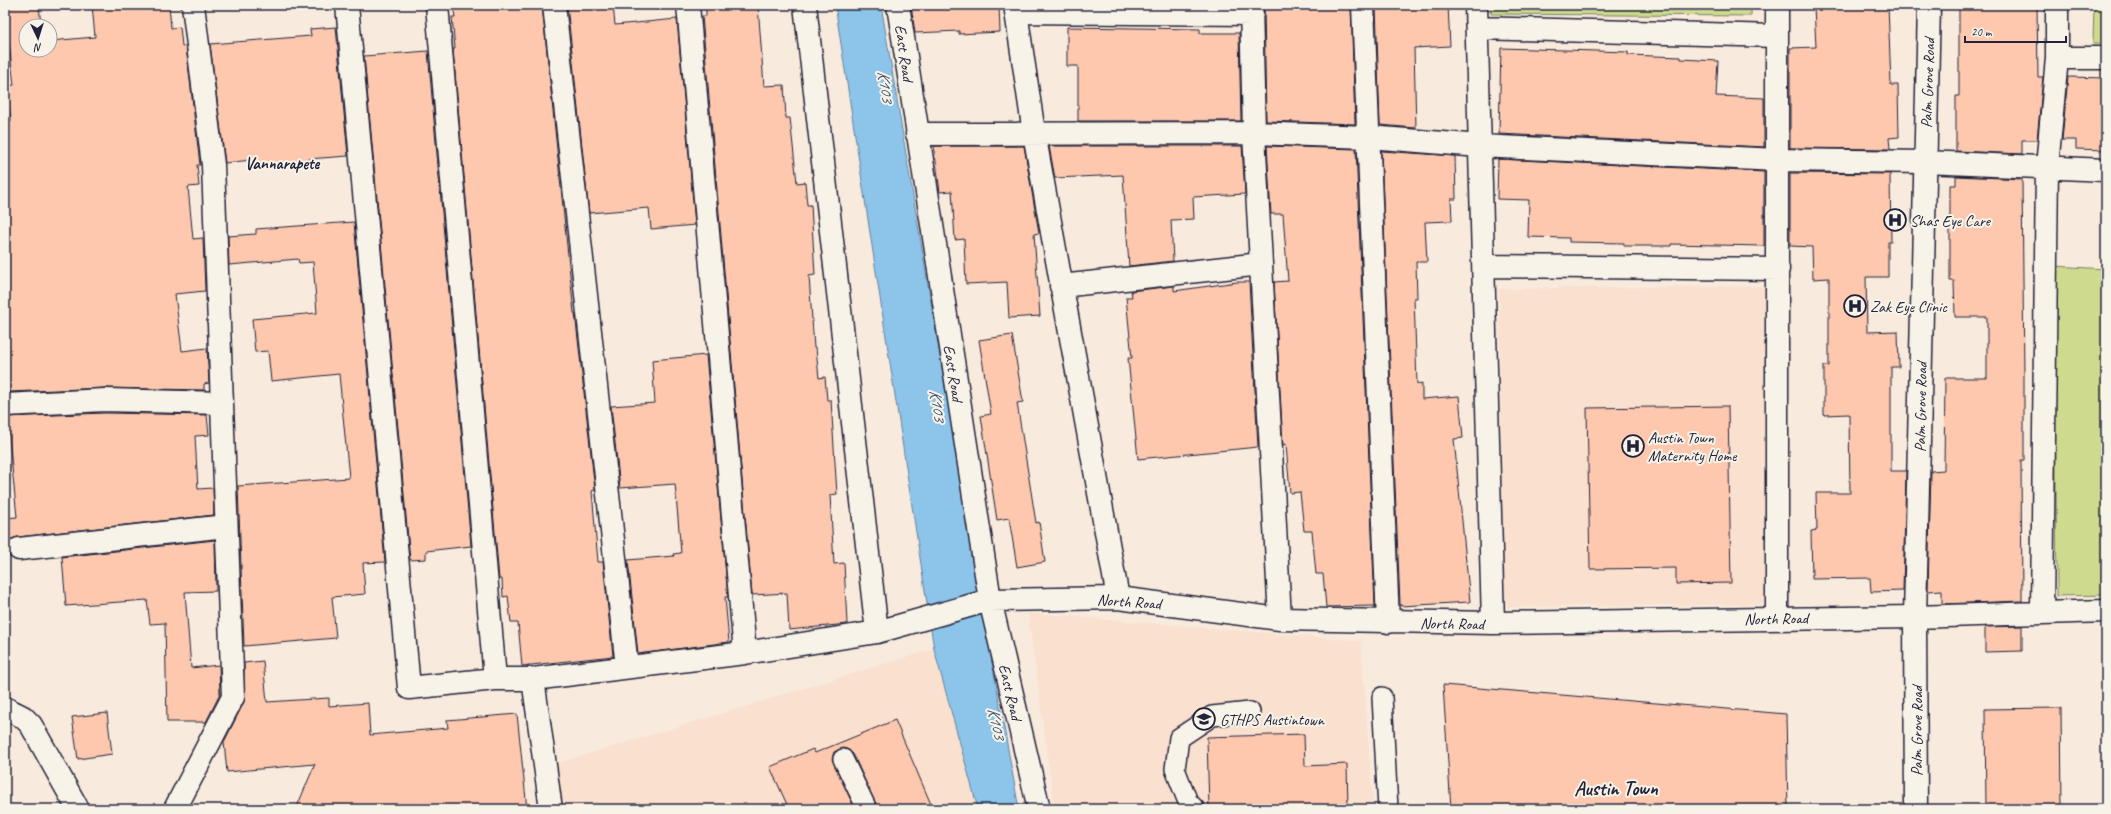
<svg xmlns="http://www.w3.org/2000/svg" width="2111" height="814" font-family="Caveat,sans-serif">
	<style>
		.built { fill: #fae0ce }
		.green { fill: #cedb8f; stroke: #787e65 }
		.water { fill: #8cc4ea; stroke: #6283a4 }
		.building { fill: #fdc8ae; stroke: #22223b }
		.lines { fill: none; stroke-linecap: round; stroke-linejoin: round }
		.lane-casing { stroke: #22223b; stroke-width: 22 }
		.street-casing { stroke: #22223b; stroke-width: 25 }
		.secondary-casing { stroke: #22223b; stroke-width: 25 }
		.lane { stroke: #f7f3e8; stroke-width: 19 }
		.street { stroke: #f7f3e8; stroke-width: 22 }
		.secondary { stroke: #f7f3e8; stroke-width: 22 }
		.labels { text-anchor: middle; stroke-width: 4; stroke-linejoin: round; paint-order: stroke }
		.street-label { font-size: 16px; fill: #22223b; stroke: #f7f3e8 }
		.poi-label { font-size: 16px; fill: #22223b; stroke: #f7f3e8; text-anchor: start }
		.water-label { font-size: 17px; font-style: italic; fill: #425370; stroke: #f7f3e8 }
		.neighbourhood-label { font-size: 17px; font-weight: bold; fill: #22223b; stroke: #f7f3e8 }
		.district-label { font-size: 20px; font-weight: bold; fill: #22223b; stroke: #f7f3e8 }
	</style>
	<rect width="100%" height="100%" fill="#f8eadc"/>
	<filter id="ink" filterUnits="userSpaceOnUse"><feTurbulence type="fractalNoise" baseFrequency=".025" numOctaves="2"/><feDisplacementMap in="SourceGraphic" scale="8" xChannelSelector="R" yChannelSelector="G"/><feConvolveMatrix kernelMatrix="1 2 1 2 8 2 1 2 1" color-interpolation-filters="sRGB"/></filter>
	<g filter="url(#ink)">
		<path class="built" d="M 1764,286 L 1768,604 L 1503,607 L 1499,289 Z
			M 1028,613 L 1361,641 L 1373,809 L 1055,809 Z
			M 934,649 L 978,809 L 557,809 L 549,766 Z"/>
		<path class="green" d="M 1491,5 L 1751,5 L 1751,16 L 1491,14 Z
			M 2094,5 L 2106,5 L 2106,44 L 2093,44 Z
			M 2054,266 L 2106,269 L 2106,595 L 2057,596 Z"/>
		<path class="water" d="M 835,5 L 881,5 L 985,624 L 1019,809 L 978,809 L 934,649 Z"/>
		<path class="building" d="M 5,5 L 39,5 L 41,26 L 26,26 L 26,50 L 50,50 L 50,41 L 95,37 L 92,5 L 169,5 L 171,28 L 180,27 L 182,46 L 186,46 L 200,165 L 197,165 L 199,186 L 188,187 L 193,239 L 203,238 L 205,291 L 175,294 L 182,351 L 207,348 L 209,383 L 204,384 L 204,390 L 105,388 L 8,392 L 5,367 L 5,122 L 11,121 L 7,86 L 14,85 L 8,35 L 5,36 Z
			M 453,5 L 494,5 L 494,9 L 542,5 L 574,313 L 575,313 L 595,490 L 592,491 L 598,562 L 603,562 L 613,656 L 522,666 L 518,623 L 511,623 L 508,596 L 503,597 L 502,579 L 499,579 L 496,544 L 453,49 L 455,49 L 452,17 L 455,17 Z
			M 567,5 L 613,5 L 615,25 L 677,19 L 695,225 L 651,229 L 649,208 L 589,213 Z
			M 706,5 L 758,5 L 764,86 L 784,85 L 786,118 L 790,118 L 797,183 L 805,182 L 807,205 L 811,205 L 815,275 L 809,276 L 814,348 L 816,348 L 819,378 L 825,377 L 827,400 L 831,400 L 837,494 L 830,495 L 834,564 L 844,563 L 847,624 L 789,630 L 787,593 L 752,595 L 702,16 L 706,16 Z
			M 911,5 L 999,5 L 1000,32 L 959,34 L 959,31 L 915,33 Z
			M 1264,5 L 1351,5 L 1355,124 L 1266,121 Z
			M 1376,5 L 1448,5 L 1450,46 L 1414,48 L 1416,128 L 1380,125 Z
			M 1888,5 L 1891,85 L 1898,85 L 1899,137 L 1889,138 L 1890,149 L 1790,148 L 1790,48 L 1816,47 L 1814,7 Z
			M 1959,5 L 2037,5 L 2038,77 L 2043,77 L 2037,140 L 2022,140 L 2022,154 L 1956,151 L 1956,96 L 1959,96 Z
			M 336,27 L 348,156 L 308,159 L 308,163 L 251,168 L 251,160 L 225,163 L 210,44 L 311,36 L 310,29 Z
			M 1067,27 L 1200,29 L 1200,33 L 1239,33 L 1241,121 L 1078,121 L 1078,66 L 1067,66 Z
			M 1501,48 L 1628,52 L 1628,55 L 1681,57 L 1681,59 L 1718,61 L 1716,96 L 1764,98 L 1764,147 L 1499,134 Z
			M 428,51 L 471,546 L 426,551 L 426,559 L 410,560 L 364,56 Z
			M 2068,77 L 2106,78 L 2106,150 L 2076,149 L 2076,140 L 2062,140 Z
			M 934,146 L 1024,146 L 1039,233 L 1034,234 L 1040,316 L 1009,318 L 1007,282 L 966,284 L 964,239 L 955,240 L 952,191 L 940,192 Z
			M 1049,146 L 1242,146 L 1245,194 L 1193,197 L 1194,219 L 1171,220 L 1173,261 L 1129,266 L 1123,175 L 1055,178 Z
			M 1267,146 L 1356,149 L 1375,606 L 1326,607 L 1323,574 L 1316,574 L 1312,531 L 1304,531 L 1300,492 L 1290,493 L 1286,444 L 1283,445 L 1274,282 L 1288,281 L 1283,214 L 1271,214 Z
			M 1381,151 L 1455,156 L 1456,199 L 1451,199 L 1452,221 L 1425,222 L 1427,262 L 1416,262 L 1417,298 L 1414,298 L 1417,384 L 1422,383 L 1422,399 L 1459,396 L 1463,438 L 1454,439 L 1470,602 L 1401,606 L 1400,604 Z
			M 1498,159 L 1764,172 L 1764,246 L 1671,244 L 1671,246 L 1624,246 L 1624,243 L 1569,242 L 1569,238 L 1528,237 L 1529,200 L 1497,199 Z
			M 1790,173 L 1890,174 L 1891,242 L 1888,242 L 1888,277 L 1866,277 L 1867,332 L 1898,331 L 1899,367 L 1891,367 L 1891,471 L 1906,471 L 1903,591 L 1871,592 L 1870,578 L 1812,579 L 1811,531 L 1817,530 L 1816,493 L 1850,493 L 1849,414 L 1824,415 L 1824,366 L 1829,366 L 1829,278 L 1813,279 L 1812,247 L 1790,246 Z
			M 1956,176 L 2022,179 L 2024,376 L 2024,460 L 2021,460 L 2022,601 L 1942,604 L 1942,590 L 1928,591 L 1931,471 L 1944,470 L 1945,378 L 1987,378 L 1987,317 L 1955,317 L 1954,281 L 1950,281 L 1950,185 L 1956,185 Z
			M 354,222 L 385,562 L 363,563 L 365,594 L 332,597 L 336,638 L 244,646 L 238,486 L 349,478 L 339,374 L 271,381 L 268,351 L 255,352 L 252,319 L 317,313 L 313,262 L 299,263 L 298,259 L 229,265 L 228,236 L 256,234 L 256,229 Z
			M 1237,282 L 1249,282 L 1258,447 L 1138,459 L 1128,358 L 1132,358 L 1126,297 L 1132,297 L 1131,291 L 1174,286 L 1174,291 Z
			M 1012,335 L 1023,402 L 1017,403 L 1036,523 L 1039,522 L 1045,562 L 1017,567 L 1009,518 L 997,520 L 981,416 L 991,414 L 979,340 Z
			M 706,355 L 728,597 L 725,597 L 729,642 L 638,654 L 628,560 L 674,556 L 673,554 L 681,553 L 675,484 L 620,488 L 611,406 L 655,403 L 652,360 Z
			M 1728,406 L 1731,583 L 1676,584 L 1676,568 L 1590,569 L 1587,408 Z
			M 105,413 L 207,415 L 209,435 L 195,436 L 198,489 L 213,488 L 214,515 L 18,537 L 11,539 L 7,544 L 7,552 L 5,552 L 5,518 L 17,517 L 7,417 Z
			M 215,540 L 216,591 L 185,592 L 191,668 L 219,665 L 220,694 L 206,722 L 167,722 L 165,623 L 150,624 L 147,600 L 66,606 L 62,557 Z
			M 2022,626 L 2022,651 L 1985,652 L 1985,627 Z
			M 263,661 L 267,702 L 329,698 L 329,706 L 368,703 L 370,735 L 448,728 L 447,720 L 517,714 L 527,809 L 296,809 L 315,764 L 227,772 L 224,742 L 244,702 L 244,663 Z
			M 1443,685 L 1786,714 L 1788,809 L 1451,809 Z
			M 2061,708 L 2062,809 L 1986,809 L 1985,709 Z
			M 107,713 L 112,754 L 78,759 L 72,717 Z
			M 895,720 L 933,809 L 878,809 L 853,754 L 849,750 L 843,748 L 834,752 L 832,759 L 855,809 L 789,809 L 770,767 L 813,749 L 815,753 Z
			M 1304,734 L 1305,766 L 1347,764 L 1348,807 L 1306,809 L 1209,809 L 1207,737 Z"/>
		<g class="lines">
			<g class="lane-casing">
				<path id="lane" d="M 1382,697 L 1388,809
					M 843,759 L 867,809
					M 1195,809 L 1188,802 L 1175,769 L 1179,738 L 1212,716 L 1250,712"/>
			</g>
			<g class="street-casing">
				<path id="street" d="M 347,5 L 409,688 L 495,679 L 533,679 L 745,653 L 877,632 L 990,600 L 1118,598 L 1280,619 L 1493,623 L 1915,617 L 2106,611
					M 437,5 L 495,679
					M 554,5 L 627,667
					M 688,5 L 745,653
					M 805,5 L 877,632
					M 898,5 L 990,600 L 1039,809
					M 1015,5 L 1034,133 L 1118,598
					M 1251,5 L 1254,133 L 1280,619
					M 1363,5 L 1388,622
					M 1476,5 L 1493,623
					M 1016,12 L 1252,14
					M 1478,28 L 1777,36
					M 2057,58 L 2106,58
					M 917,134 L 1254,133 L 1369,137 L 1480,146 L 1778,160 L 1925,162 L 2106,170
					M 1484,266 L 1778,269
					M 1061,286 L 1261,264
					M 5,405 L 105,400 L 222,403
					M 19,549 L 226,526
					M 2042,612 L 2047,167 L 2057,58 L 2057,5
					M 1777,618 L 1777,5
					M 533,679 L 551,809
					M 175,809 L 233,697 L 213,165 L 193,5"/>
			</g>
			<g class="secondary-casing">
				<path id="secondary" d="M 5,708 L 23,717 L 31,725 L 78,809
					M 1916,809 L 1915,617 L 1929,5"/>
			</g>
			<use href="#lane" class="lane"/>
			<use href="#street" class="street"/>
			<use href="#secondary" class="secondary"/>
		</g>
	</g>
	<defs>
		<g id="hospital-ring" transform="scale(1.15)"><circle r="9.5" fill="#f7f3e8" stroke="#22223b" stroke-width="1.5"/><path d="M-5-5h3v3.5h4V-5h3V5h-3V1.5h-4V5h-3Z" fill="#22223b"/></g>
		<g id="school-ring" transform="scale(1.15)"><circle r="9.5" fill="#f7f3e8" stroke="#22223b" stroke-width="1.5"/><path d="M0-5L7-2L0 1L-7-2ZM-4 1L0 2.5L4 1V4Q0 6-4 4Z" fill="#22223b"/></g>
	</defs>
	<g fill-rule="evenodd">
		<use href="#hospital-ring" x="1895" y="220"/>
		<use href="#hospital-ring" x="1855" y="306"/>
		<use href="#hospital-ring" x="1633" y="446"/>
		<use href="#school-ring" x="1204" y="719"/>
	</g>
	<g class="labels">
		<g class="street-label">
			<text transform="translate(905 53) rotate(82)" y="6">East Road</text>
			<text transform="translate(1927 83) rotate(-88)" y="6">Palm Grove Road</text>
			<text transform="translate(954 373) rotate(81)" y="6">East Road</text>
			<text transform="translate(1920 407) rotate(-89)" y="6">Palm Grove Road</text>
			<text transform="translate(1129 601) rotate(4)" y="6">North Road</text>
			<text transform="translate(1776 618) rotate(-1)" y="6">North Road</text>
			<text transform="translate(1452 623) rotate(1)" y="6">North Road</text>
			<text transform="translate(1011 692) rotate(77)" y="6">East Road</text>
			<text transform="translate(1916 731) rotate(-90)" y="6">Palm Grove Road</text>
		</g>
		<g class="poi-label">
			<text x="1910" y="226">Shas Eye Care</text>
			<text x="1870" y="312">Zak Eye Clinic</text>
			<text x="1648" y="443">Austin Town<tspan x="1648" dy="18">Maternity Home</tspan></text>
			<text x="1220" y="725">GTHPS Austintown</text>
		</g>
		<g class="water-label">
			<text transform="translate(886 86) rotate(81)" y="6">K103</text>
			<text transform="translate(938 405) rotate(81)" y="6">K103</text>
			<text transform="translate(997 723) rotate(77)" y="6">K103</text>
		</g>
		<g class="neighbourhood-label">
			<text x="282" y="169">Vannarapete</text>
		</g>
		<g class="district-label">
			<text x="1616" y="795">Austin Town</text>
		</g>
	</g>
	<rect width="2111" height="814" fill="none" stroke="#f7f3e8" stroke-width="20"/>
	<rect x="10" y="10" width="2091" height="794" fill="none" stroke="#22223b" stroke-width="1.5" filter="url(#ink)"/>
	<g transform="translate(38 38) rotate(176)"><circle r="19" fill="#f7f3e8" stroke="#a29fa3"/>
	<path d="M0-3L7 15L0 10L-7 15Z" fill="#22223b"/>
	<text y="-6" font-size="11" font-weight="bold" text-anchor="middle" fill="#22223b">N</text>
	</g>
	<path d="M1965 36v6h101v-6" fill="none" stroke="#22223b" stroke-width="2"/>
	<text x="1971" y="36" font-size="12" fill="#22223b" stroke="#f7f3e8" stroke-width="3" paint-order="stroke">20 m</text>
</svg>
